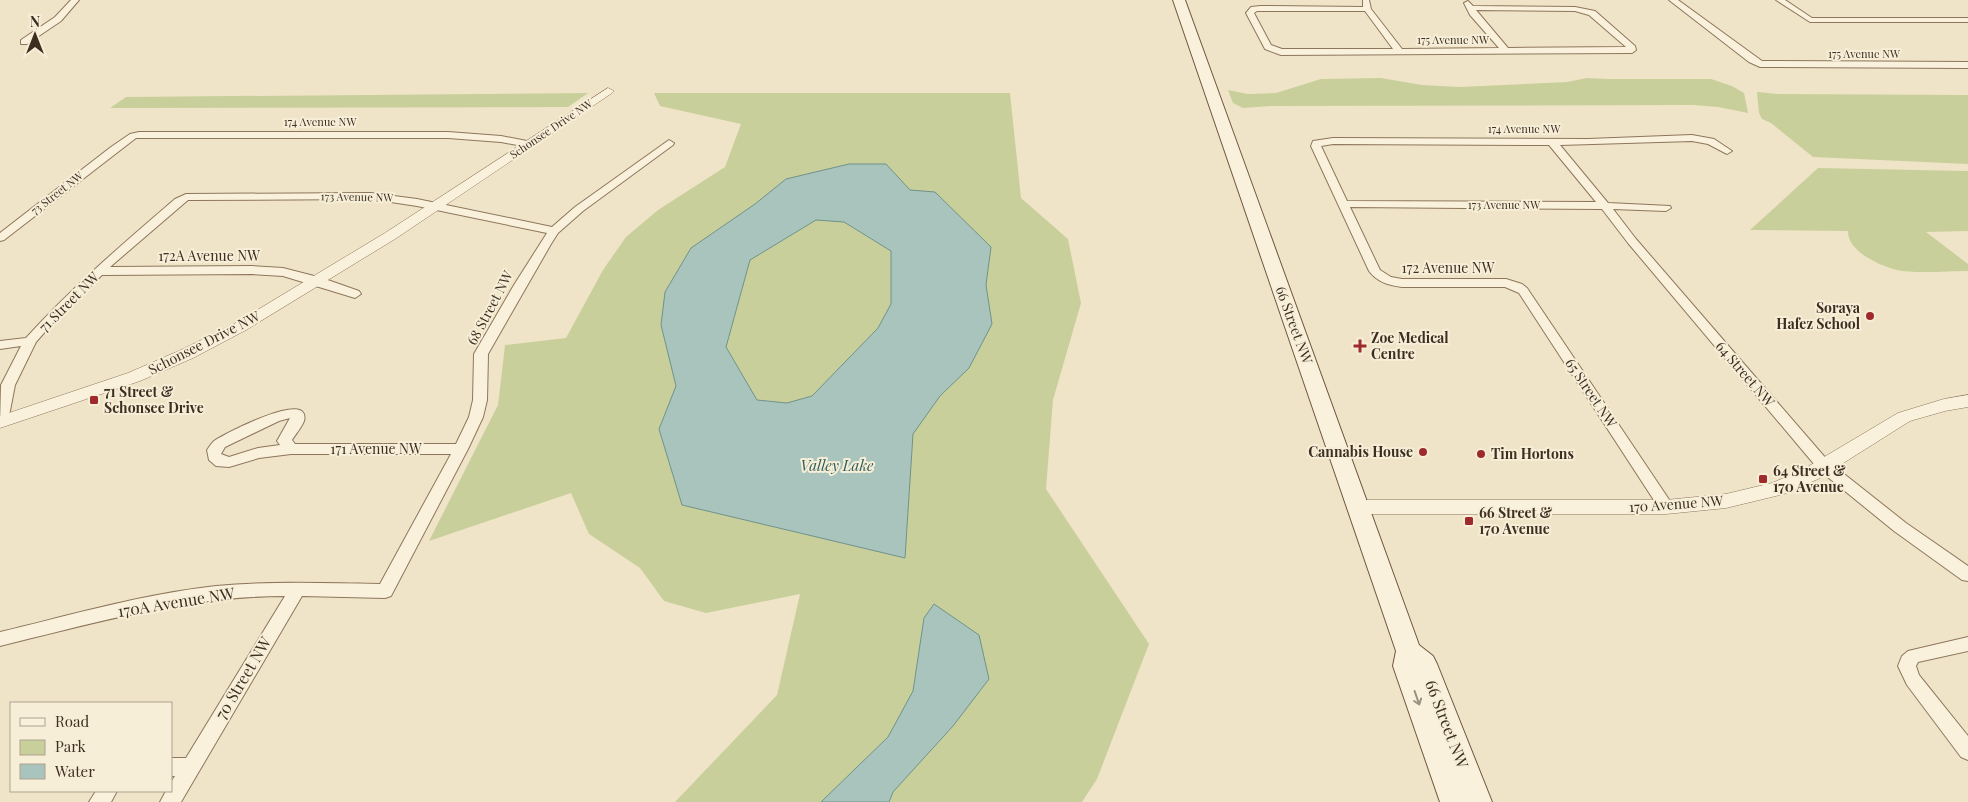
<svg xmlns="http://www.w3.org/2000/svg" width="1968" height="802" font-family="'Playfair Display',serif">
	<style>
		.green { fill: #c9cf9b }
		.water { fill: #a9c4bc; stroke: #6f938a; fill-rule: evenodd }
		.lines { fill: none; stroke-linecap: round; stroke-linejoin: round }
		.minor-casing { stroke: #8d765c; stroke-width: 2 }
		.tertiary-casing { stroke: #8d765c; stroke-width: 1 }
		.secondary-casing { stroke: #6f573f; stroke-width: 2 }
		.minor { fill: #faf1dc; fill-rule: evenodd }
		.tertiary { fill: #faf1dc; fill-rule: evenodd }
		.secondary { fill: #faf1dc; fill-rule: evenodd }
		.oneway { stroke: #9c907e }
		.poi-dot { fill: #9e2a2b; stroke: #f7eed8; stroke-width: 2 }
		.labels { text-anchor: middle; stroke-width: 4; stroke-linejoin: round; paint-order: stroke }
		.far-street-label { font-size: 11px; fill: #3d2e20; stroke: #f7eed8 }
		.street-label { font-size: 14px; fill: #3d2e20; stroke: #f7eed8 }
		.poi-label { font-size: 14px; font-weight: bold; fill: #3d2e20; stroke: #f7eed8; text-anchor: start }
		.water-label { font-size: 15px; font-style: italic; fill: #2f5d5a; stroke: #f7eed8 }
		.near-street-label { font-size: 16px; fill: #3d2e20; stroke: #f7eed8 }
	</style>
	<rect width="100%" height="100%" fill="#f0e4c8"/>
	<path class="green" d="M 1381,78 L 1422,85 L 1459,87 L 1567,82 L 1587,78 L 1608,79 L 1711,79 L 1732,86 L 1744,93 L 1748,113 L 1718,107 L 1693,105 L 1270,106 L 1243,108 L 1233,103 L 1228,90 L 1248,94 L 1276,93 L 1321,79 Z
		M 1757,92 L 1778,94 L 1968,95 L 1968,164 L 1813,157 L 1771,123 L 1762,119 L 1759,113 Z
		M 588,93 L 568,107 L 110,108 L 126,97 Z
		M 654,93 L 1010,93 L 1021,198 L 1068,239 L 1081,303 L 1053,400 L 1046,489 L 1149,644 L 1097,779 L 1082,802 L 675,802 L 777,695 L 800,594 L 706,613 L 664,601 L 640,568 L 589,534 L 571,493 L 429,541 L 498,405 L 505,345 L 566,338 L 603,270 L 626,237 L 658,210 L 725,167 L 741,124 L 660,106 Z
		M 1818,168 L 1968,171 L 1968,231 L 1926,232 L 1968,264 L 1968,271 C 1950,271 1913,274 1897,270 C 1880,266 1847,251 1848,231 L 1750,230 Z"/>
	<path class="water" d="M 849,164 L 886,164 L 910,190 L 935,192 L 991,247 L 986,285 L 992,324 L 969,368 L 940,396 L 913,434 L 905,558 L 682,505 L 659,429 L 676,386 L 661,325 L 665,292 L 691,248 L 755,204 L 786,179 ZM 816,220 L 844,222 L 891,251 L 891,304 L 878,328 L 812,396 L 787,403 L 757,400 L 726,347 L 750,260 Z
		M 934,604 L 979,635 L 989,679 L 953,726 L 893,792 L 889,802 L 821,802 L 888,737 L 913,691 L 924,618 Z"/>
	<g class="lines">
		<g class="minor-casing">
			<path id="minor" d="M 71,0 L 79,0 L 61,21 L 27,44 L 21,44 L 21,40 L 55,17 Z
				M 1363,0 L 1369,0 L 1371,9 L 1402,49 L 1499,48 L 1470,15 L 1464,3 L 1468,1 L 1473,6 L 1575,7 L 1595,11 L 1635,46 L 1636,50 L 1632,53 L 1281,55 L 1265,49 L 1246,13 L 1251,7 L 1260,6 L 1363,7 ZM 1476,10 L 1575,11 L 1589,15 L 1626,47 L 1508,48 ZM 1257,11 L 1365,11 L 1393,49 L 1282,49 L 1271,45 L 1254,13 Z
				M 1669,0 L 1678,0 L 1762,61 L 1968,62 L 1968,68 L 1760,67 L 1749,62 Z
				M 1776,0 L 1785,0 L 1812,18 L 1968,18 L 1968,22 L 1810,22 Z
				M 139,132 L 448,132 L 501,136 L 532,142 L 533,144 L 528,147 L 501,142 L 448,138 L 136,138 L 4,240 L 0,241 L 0,233 L 111,147 L 130,134 Z
				M 1692,135 L 1714,139 L 1732,151 L 1727,154 L 1708,144 L 1692,141 L 1560,145 L 1608,203 L 1670,206 L 1671,208 L 1666,211 L 1613,209 L 1636,239 L 1829,462 L 1906,523 L 1968,566 L 1968,581 L 1962,580 L 1894,531 L 1819,470 L 1628,243 L 1602,209 L 1350,207 L 1380,270 L 1391,277 L 1402,279 L 1506,279 L 1522,284 L 1527,288 L 1674,507 L 1671,511 L 1666,513 L 1661,511 L 1519,293 L 1505,287 L 1402,287 C 1388,285 1377,282 1369,271 L 1311,146 L 1313,141 L 1333,138 L 1588,139 ZM 1333,144 L 1549,145 L 1596,202 L 1347,201 L 1321,146 Z
				M 669,140 L 674,143 L 673,145 L 583,211 L 558,233 L 551,244 L 488,354 L 487,400 L 483,417 L 468,449 L 391,596 L 385,598 L 302,596 L 181,802 L 160,802 L 166,791 L 171,791 L 171,782 L 175,776 L 171,776 L 171,758 L 186,758 L 285,596 C 187,596 94,623 0,646 L 0,632 C 71,615 143,594 216,586 C 271,581 326,583 380,584 L 451,454 L 291,454 L 259,458 L 229,467 L 216,466 L 209,460 L 207,450 C 209,447 211,444 214,441 C 222,435 312,388 304,421 C 302,427 295,435 292,440 L 295,444 L 456,444 L 469,417 L 473,400 L 474,354 L 514,285 L 547,233 L 417,206 L 371,199 L 188,200 L 110,267 L 252,266 L 283,268 L 322,278 L 359,291 L 361,294 L 355,298 L 283,276 L 252,274 L 102,275 L 58,317 L 36,342 L 15,385 L 8,421 L 6,424 L 0,425 L 1,385 L 21,346 L 0,349 L 0,341 L 26,338 C 72,287 124,243 175,199 L 186,194 L 371,193 L 417,199 L 552,227 L 575,207 ZM 290,418 L 277,441 L 280,445 L 258,448 L 229,457 L 221,454 L 225,447 L 279,421 Z
				M 1968,637 L 1968,651 L 1918,662 L 1916,666 L 1919,675 L 1968,736 L 1968,760 L 1961,757 L 1907,685 L 1898,666 L 1902,656 L 1908,651 Z
				M 96,791 L 117,791 L 111,802 L 89,802 Z"/>
		</g>
		<g class="tertiary-casing">
			<path id="tertiary" d="M 608,88 L 614,91 L 612,93 L 395,239 L 246,330 L 193,358 L 140,381 L 0,428 L 0,416 L 128,373 L 181,350 L 234,324 L 385,233 Z
				M 1968,395 L 1968,407 L 1945,411 L 1910,421 L 1818,479 L 1784,494 L 1726,508 L 1666,514 L 1360,514 L 1353,512 L 1350,507 L 1353,502 L 1360,500 L 1666,500 L 1726,494 L 1772,483 L 1804,469 L 1898,413 L 1944,399 Z"/>
		</g>
		<g class="secondary-casing">
			<path id="secondary" d="M 1173,0 L 1185,0 L 1419,645 L 1433,656 L 1437,664 L 1492,802 L 1440,802 L 1393,666 L 1396,651 Z"/>
		</g>
		<use href="#minor" class="minor"/>
		<use href="#tertiary" class="tertiary"/>
		<use href="#secondary" class="secondary"/>
	</g>
	<defs><path id="oneway-shaft" d="M-6 0H5M1.5-3L5.5 0L1.5 3" fill="none" stroke-width="1.6" stroke-linecap="round" stroke-linejoin="round" transform="scale(1.25)"/></defs>
	<use class="oneway" href="#oneway-shaft" transform="translate(1417 698) rotate(71)"/>
	<g class="poi-dot">
		<circle cx="1870" cy="316" r="5"/>
		<path d="M1357.5 338.5h5v5h5v5h-5v5h-5v-5h-5v-5h5z"/>
		<rect x="89" y="395" width="10" height="10" rx="2.5"/>
		<circle cx="1423" cy="452" r="5"/>
		<circle cx="1481" cy="454" r="5"/>
		<rect x="1758" y="474" width="10" height="10" rx="2.5"/>
		<rect x="1464" y="516" width="10" height="10" rx="2.5"/>
	</g>
	<g class="labels">
		<g class="far-street-label">
			<text x="1453" y="44">175 Avenue NW</text>
			<text x="1864" y="58">175 Avenue NW</text>
			<text x="320" y="126">174 Avenue NW</text>
			<text transform="translate(551 129) rotate(-34)" y="4">Schonsee Drive NW</text>
			<text x="1524" y="133">174 Avenue NW</text>
			<text transform="translate(57 193) rotate(-38)" y="4">73 Street NW</text>
			<text transform="translate(357 197) rotate(1)" y="4">173 Avenue NW</text>
			<text x="1504" y="209">173 Avenue NW</text>
		</g>
		<g class="street-label">
			<text x="209" y="261">172A Avenue NW</text>
			<text x="1448" y="273">172 Avenue NW</text>
			<text transform="translate(69 302) rotate(-45)" y="5">71 Street NW</text>
			<text transform="translate(490 308) rotate(-62)" y="5">68 Street NW</text>
			<text transform="translate(1294 325) rotate(70)" y="5">66 Street NW</text>
			<text transform="translate(204 343) rotate(-27)" y="5">Schonsee Drive NW</text>
			<text transform="translate(1745 374) rotate(49)" y="5">64 Street NW</text>
			<text transform="translate(1591 393) rotate(56)" y="5">65 Street NW</text>
			<text x="376" y="454">171 Avenue NW</text>
			<text transform="translate(1676 504) rotate(-4)" y="5">170 Avenue NW</text>
		</g>
		<g class="poi-label">
			<text x="1860" y="313" text-anchor="end">Soraya<tspan x="1860" dy="16">Hafez School</tspan></text>
			<text x="1371" y="343">Zoe Medical<tspan x="1371" dy="16">Centre</tspan></text>
			<text x="104" y="397">71 Street &amp;<tspan x="104" dy="16">Schonsee Drive</tspan></text>
			<text x="1413" y="457" text-anchor="end">Cannabis House</text>
			<text x="1491" y="459">Tim Hortons</text>
			<text x="1773" y="476">64 Street &amp;<tspan x="1773" dy="16">170 Avenue</tspan></text>
			<text x="1479" y="518">66 Street &amp;<tspan x="1479" dy="16">170 Avenue</tspan></text>
		</g>
		<g class="water-label">
			<text x="837" y="471">Valley Lake</text>
		</g>
		<g class="near-street-label">
			<text transform="translate(176 602) rotate(-9)" y="6">170A Avenue NW</text>
			<text transform="translate(243 678) rotate(-59)" y="6">70 Street NW</text>
			<text transform="translate(1447 724) rotate(69)" y="6">66 Street NW</text>
		</g>
	</g>
	<rect x="10" y="702" width="162" height="90" fill="#f7eed8" stroke="#ada18e"/>
	<rect x="20" y="718" width="25" height="8" fill="#faf1dc" stroke="#ada18e"/>
	<text x="55" y="727" font-size="15" fill="#3d2e20">Road</text>
	<rect x="20" y="740" width="25" height="15" fill="#c9cf9b" stroke="#ada18e"/>
	<text x="55" y="752" font-size="15" fill="#3d2e20">Park</text>
	<rect x="20" y="764" width="25" height="15" fill="#a9c4bc" stroke="#ada18e"/>
	<text x="55" y="777" font-size="15" fill="#3d2e20">Water</text>
	<g transform="translate(35 35)" stroke="#f7eed8" stroke-width="4" paint-order="stroke">
	<path d="M0-4L9 19L0 12L-9 19Z" fill="#3d2e20"/>
	<text y="-8" font-size="14" font-weight="bold" text-anchor="middle" fill="#3d2e20">N</text>
	</g>
</svg>
